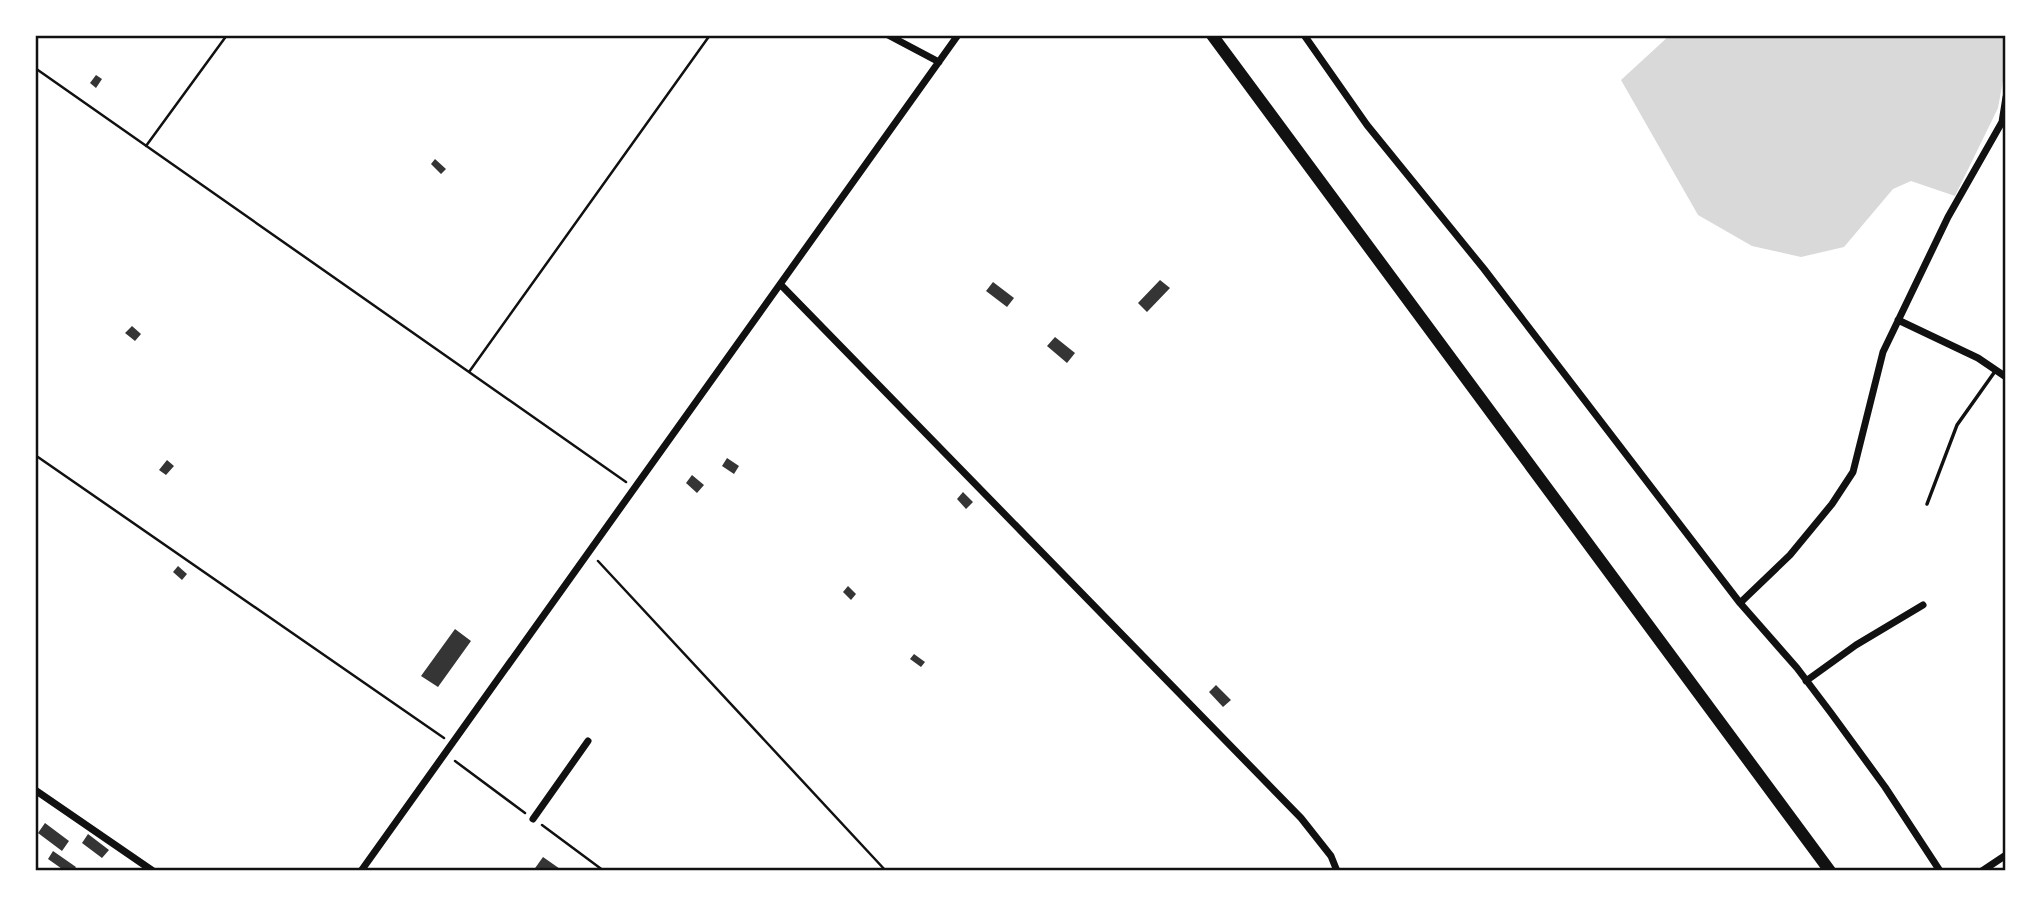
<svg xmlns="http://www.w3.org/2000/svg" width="2041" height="906" font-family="'Space Grotesk',sans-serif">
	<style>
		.water { fill: #d9d9d9 }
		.building { fill: #353535 }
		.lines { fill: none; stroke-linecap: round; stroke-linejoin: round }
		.path { stroke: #111; stroke-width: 2.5 }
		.service { stroke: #111; stroke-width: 3.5 }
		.minor { stroke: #111; stroke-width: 7 }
		.primary { stroke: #111; stroke-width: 12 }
		.neatline { fill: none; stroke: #111; stroke-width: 2.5 }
	</style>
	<rect width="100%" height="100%" fill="#fff"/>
	<path class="water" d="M 1670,35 L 2006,35 L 2006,64 L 1998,108 L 1955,196 L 1911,181 L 1893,189 L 1844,247 L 1801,257 L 1752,246 L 1698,215 L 1621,80 Z"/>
	<path class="building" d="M 96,75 L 102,79 L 96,88 L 90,83 Z
		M 435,159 L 446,169 L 441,174 L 431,164 Z
		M 1160,280 L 1170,288 L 1147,312 L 1138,303 Z
		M 993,282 L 1014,298 L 1007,307 L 986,291 Z
		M 132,326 L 141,334 L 135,341 L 125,333 Z
		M 1055,337 L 1075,353 L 1067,363 L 1047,346 Z
		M 727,458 L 739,466 L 734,474 L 722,466 Z
		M 167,460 L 174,466 L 166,475 L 159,470 Z
		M 692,475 L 704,485 L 697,493 L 686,483 Z
		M 963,492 L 973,502 L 966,509 L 957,499 Z
		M 178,566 L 187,574 L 182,580 L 173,572 Z
		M 848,586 L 856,594 L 851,600 L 843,592 Z
		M 455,629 L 471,641 L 438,687 L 421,676 Z
		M 914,654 L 925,662 L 921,667 L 910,659 Z
		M 1216,685 L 1231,700 L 1223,707 L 1209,692 Z
		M 45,823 L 69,841 L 62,851 L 38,833 Z
		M 88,834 L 109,850 L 102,858 L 82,843 Z
		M 53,851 L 76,867 L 73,871 L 65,871 L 48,859 Z
		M 543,857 L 563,871 L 533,871 Z"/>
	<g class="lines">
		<path class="path" d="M 35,68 L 626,482
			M 146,146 L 227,35
			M 469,372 L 710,35
			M 35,455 L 444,738
			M 598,561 L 886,871
			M 455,761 L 525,813
			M 542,825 L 604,871"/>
		<path class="service" d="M 1927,504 L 1957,425 L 1996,370"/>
		<path class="minor" d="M 888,35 L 939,62
			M 1304,35 L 1367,125 L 1484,269 L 1740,603 L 1797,668 L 1831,713 L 1885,787 L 1940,871
			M 781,285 L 1301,818 L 1331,856 L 1337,871
			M 1898,320 L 1978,358 L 2006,377
			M 1740,603 L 1790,555 L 1832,504 L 1853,472 L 1883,352 L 1948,217 L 2002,122 L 2006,97
			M 1806,681 L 1856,645 L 1923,605
			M 35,790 L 153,871
			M 533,819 L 588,741
			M 361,871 L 958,35
			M 1982,871 L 2006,855"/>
		<path class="primary" d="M 1212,35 L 1830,871"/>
	</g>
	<rect width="2041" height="906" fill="none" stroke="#ffffff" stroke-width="74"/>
	<rect x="37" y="37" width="1967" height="832" class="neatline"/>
</svg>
